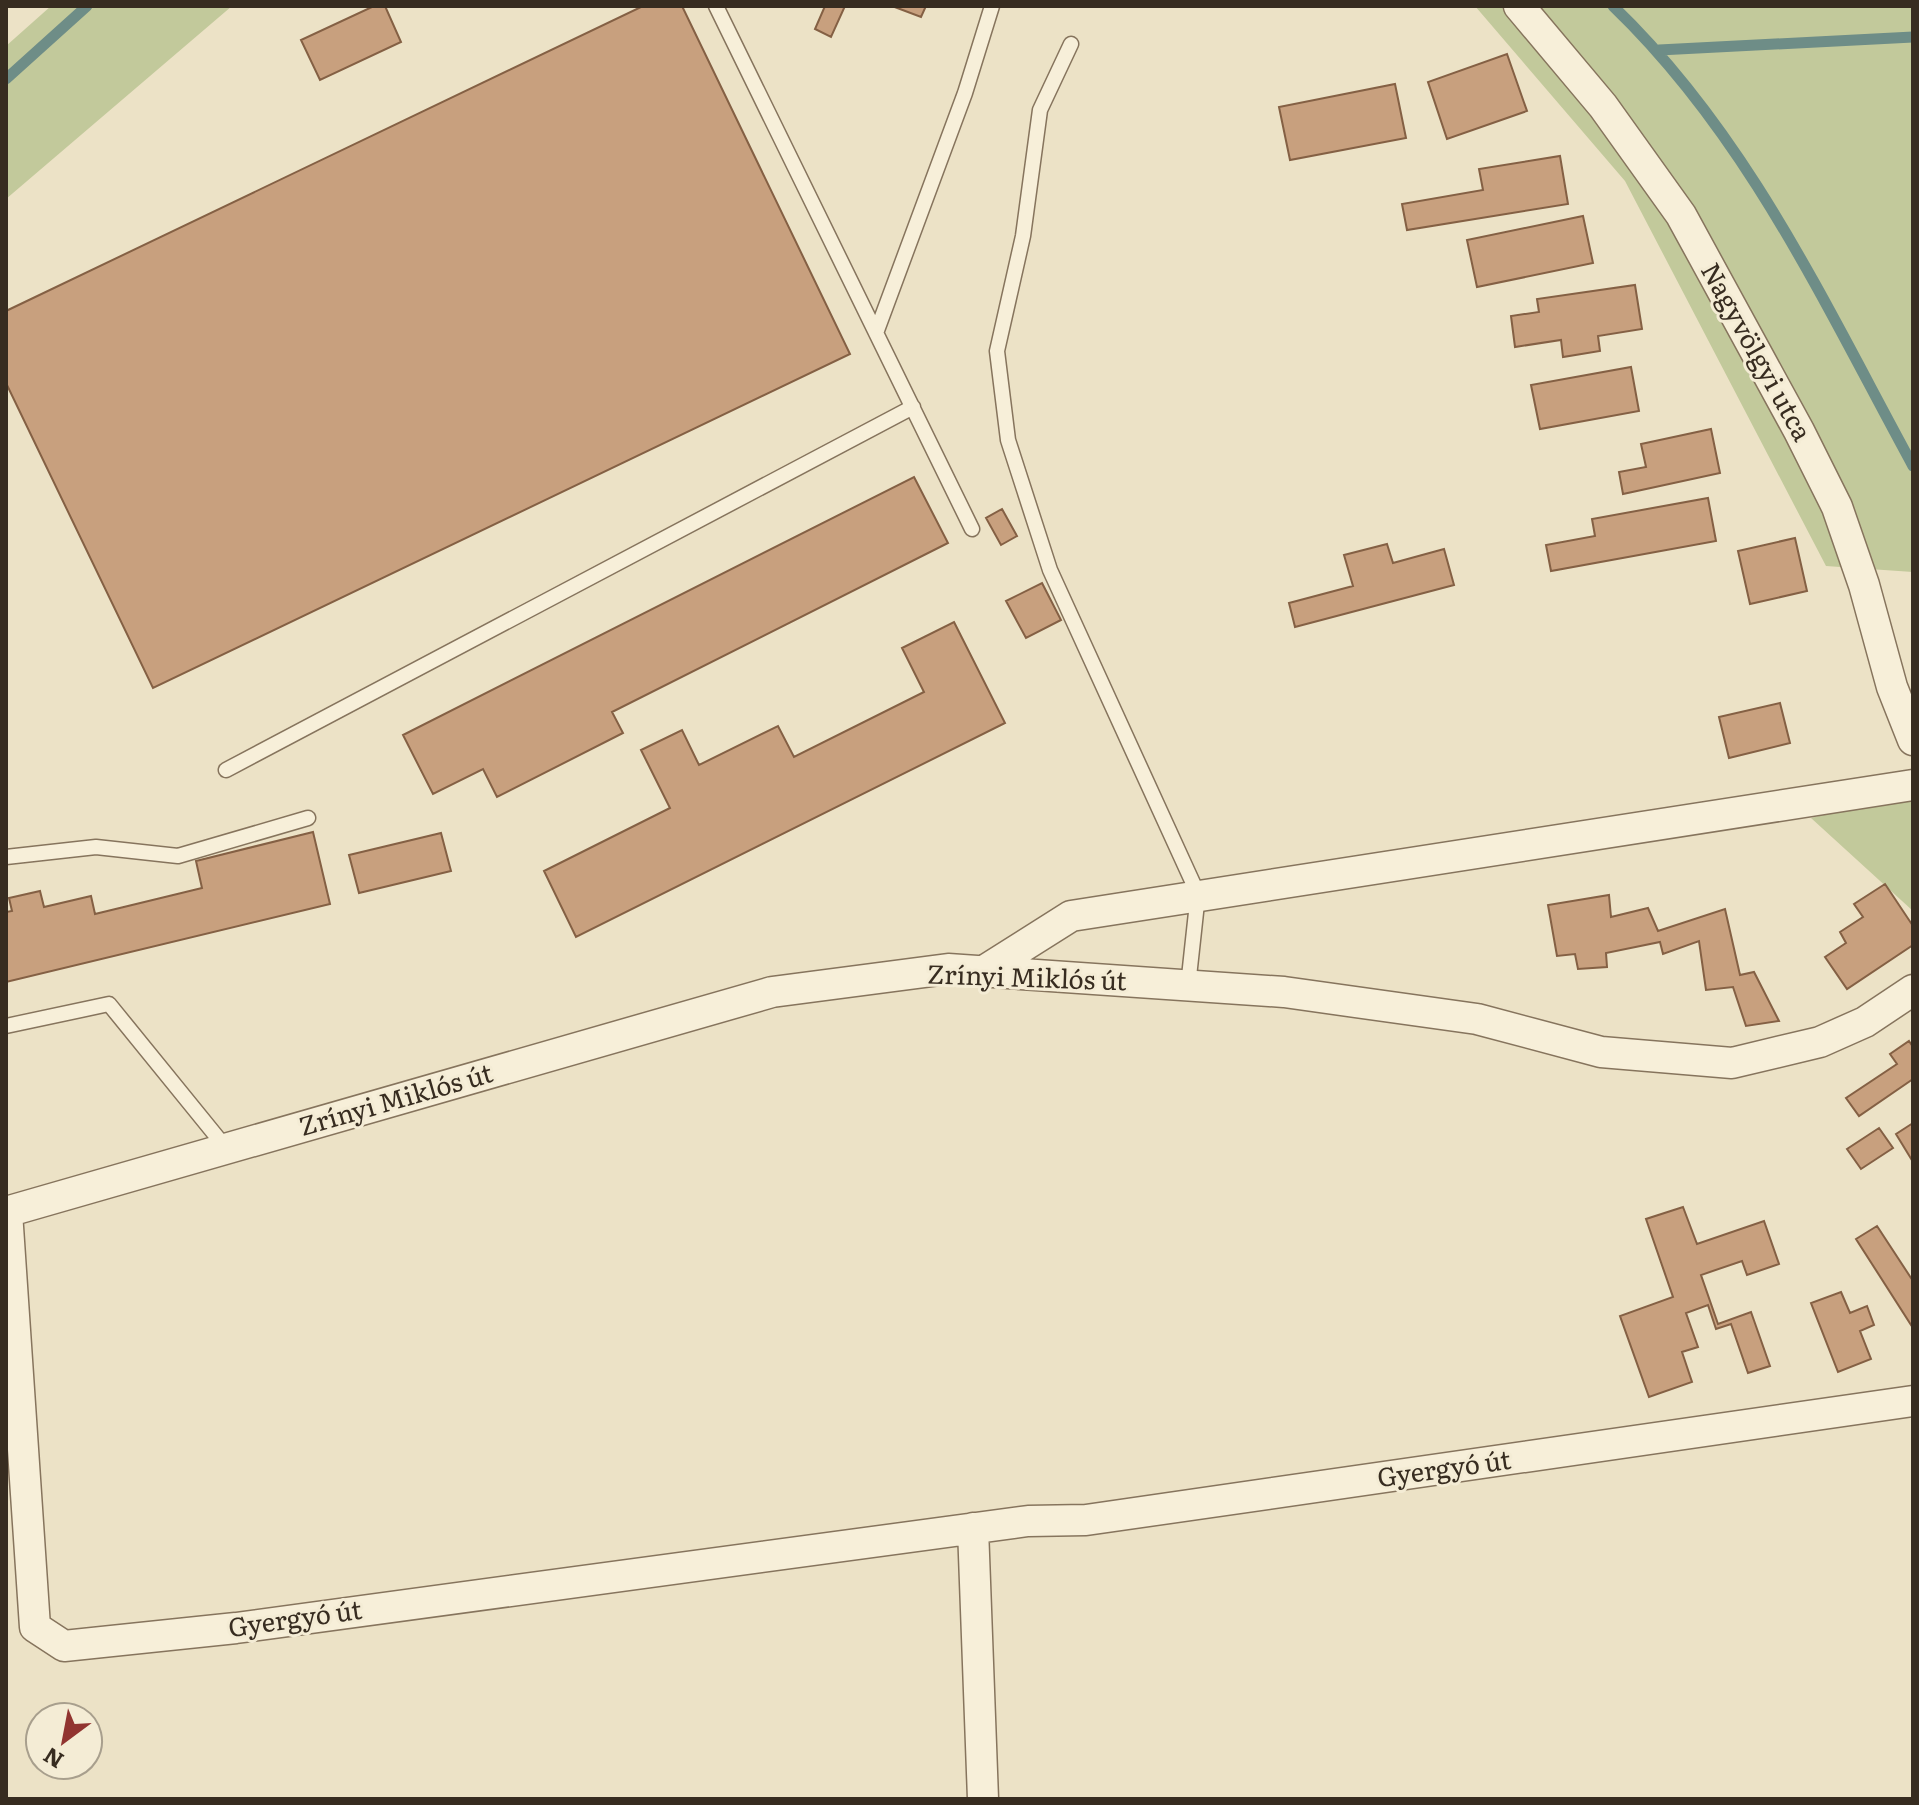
<svg xmlns="http://www.w3.org/2000/svg" width="1919" height="1805" font-family="Literata,serif">
	<style>
		.green { fill: #c2c99b }
		.lines { fill: none; stroke-linecap: round; stroke-linejoin: round }
		.stream { stroke: #6e8d87; stroke-width: 11 }
		.building { fill: #c8a07e; stroke: #846044; stroke-width: 2 }
		.lane-casing { stroke: #86745d; stroke-width: 17 }
		.street-casing { stroke: #86745d; stroke-width: 33 }
		.lane { stroke: #f7efd9; stroke-width: 14 }
		.street { stroke: #f7efd9; stroke-width: 30 }
		.labels { text-anchor: middle; stroke-width: 6; stroke-linejoin: round; paint-order: stroke }
		.street-label { font-size: 26px; fill: #372c20; stroke: #f4ecd5 }
	</style>
	<rect width="100%" height="100%" fill="#ece2c6"/>
	<path class="green" d="M 51,6 L 232,6 L 6,199 L 6,46 Z
		M 1475,6 L 1913,6 L 1913,572 L 1826,566 L 1625,181 Z
		M 1913,793 L 1913,911 L 1811,818 Z"/>
	<g class="lines">
		<path class="stream" d="M 1613,6 C 1748,136 1824,303 1913,466
			M 1659,50 L 1913,37
			M 6,79 L 87,6"/>
	</g>
	<path class="building" d="M 374,6 L 385,6 L 401,42 L 320,80 L 301,40 Z
		M 643,6 L 682,6 L 850,354 L 153,688 L 6,383 L 6,311 Z
		M 825,6 L 845,6 L 831,37 L 815,29 Z
		M 892,6 L 926,6 L 921,17 Z
		M 1507,54 L 1527,111 L 1447,139 L 1428,82 Z
		M 1395,84 L 1406,138 L 1290,160 L 1279,107 Z
		M 1560,156 L 1568,204 L 1407,230 L 1402,204 L 1483,190 L 1479,169 Z
		M 1583,216 L 1593,263 L 1477,287 L 1467,240 Z
		M 1635,285 L 1642,329 L 1598,336 L 1600,351 L 1563,357 L 1561,340 L 1515,347 L 1511,316 L 1539,312 L 1537,299 Z
		M 1631,367 L 1639,411 L 1540,429 L 1531,385 Z
		M 1711,429 L 1720,473 L 1623,494 L 1619,472 L 1646,467 L 1641,444 Z
		M 914,477 L 948,543 L 612,712 L 623,733 L 497,797 L 483,769 L 433,794 L 403,735 Z
		M 1708,498 L 1716,541 L 1551,571 L 1546,545 L 1595,536 L 1592,519 Z
		M 1002,509 L 1017,536 L 1001,545 L 986,518 Z
		M 1795,538 L 1807,591 L 1750,604 L 1738,551 Z
		M 1387,544 L 1393,563 L 1444,549 L 1454,585 L 1295,627 L 1289,603 L 1353,586 L 1344,555 Z
		M 1042,583 L 1061,620 L 1026,638 L 1006,601 Z
		M 954,622 L 1005,723 L 576,937 L 544,871 L 670,808 L 641,750 L 682,730 L 699,765 L 778,726 L 794,757 L 924,692 L 902,648 Z
		M 1780,703 L 1790,743 L 1729,758 L 1719,717 Z
		M 313,832 L 330,904 L 6,982 L 6,912 L 12,911 L 9,898 L 40,891 L 44,907 L 91,896 L 95,914 L 202,888 L 196,861 Z
		M 441,833 L 451,871 L 359,893 L 349,855 Z
		M 1885,884 L 1913,926 L 1913,945 L 1847,989 L 1825,957 L 1846,943 L 1840,932 L 1863,917 L 1854,904 Z
		M 1609,895 L 1611,917 L 1648,908 L 1658,931 L 1725,909 L 1740,975 L 1754,972 L 1779,1021 L 1746,1026 L 1733,987 L 1706,990 L 1699,941 L 1663,954 L 1660,942 L 1606,953 L 1607,967 L 1578,969 L 1575,954 L 1557,956 L 1548,905 Z
		M 1909,1041 L 1913,1047 L 1913,1079 L 1859,1116 L 1846,1098 L 1897,1064 L 1890,1054 Z
		M 1913,1123 L 1913,1162 L 1896,1134 Z
		M 1879,1128 L 1893,1148 L 1861,1169 L 1847,1149 Z
		M 1683,1207 L 1697,1244 L 1764,1221 L 1779,1264 L 1747,1275 L 1742,1261 L 1701,1275 L 1718,1324 L 1751,1312 L 1770,1366 L 1748,1373 L 1731,1324 L 1716,1329 L 1708,1305 L 1686,1313 L 1698,1347 L 1682,1352 L 1692,1382 L 1649,1397 L 1620,1316 L 1673,1297 L 1646,1219 Z
		M 1877,1226 L 1913,1281 L 1913,1328 L 1856,1239 Z
		M 1841,1292 L 1850,1313 L 1867,1306 L 1874,1325 L 1860,1331 L 1871,1359 L 1838,1372 L 1811,1303 Z"/>
	<g class="lines">
		<g class="lane-casing">
			<path id="lane" d="M 716,6 L 972,529
				M 1071,44 L 1040,110 L 1023,236 L 997,351 L 1008,440 L 1050,570 L 1198,894 L 1188,986
				M 876,333 L 965,93 L 992,6
				M 226,770 L 913,407
				M 6,857 L 96,847 L 178,856 L 308,818
				M 6,1026 L 109,1004 L 226,1148"/>
		</g>
		<g class="street-casing">
			<path id="street" d="M 1519,6 L 1603,106 L 1681,215 L 1799,431 L 1837,507 L 1864,585 L 1892,687 L 1913,740
				M 984,971 L 1071,916 L 1913,785
				M 6,1212 L 772,992 L 948,969 L 1284,992 L 1477,1019 L 1601,1052 L 1732,1063 L 1820,1042 L 1865,1022 L 1913,990
				M 7,1212 L 35,1627 L 64,1646 L 236,1628 L 1028,1521 L 1086,1520 L 1913,1401
				M 973,1528 L 983,1799"/>
		</g>
		<use href="#lane" class="lane"/>
		<use href="#street" class="street"/>
	</g>
	<g class="labels">
		<g class="street-label">
			<text transform="translate(1756 352) rotate(61)" y="9">Nagyvölgyi utca</text>
			<text transform="translate(1027 978) rotate(2)" y="9">Zrínyi Miklós út</text>
			<text transform="translate(396 1100) rotate(-16)" y="9">Zrínyi Miklós út</text>
			<text transform="translate(1444 1469) rotate(-8)" y="9">Gyergyó út</text>
			<text transform="translate(295 1619) rotate(-8)" y="9">Gyergyó út</text>
		</g>
	</g>
	<rect width="1919" height="1805" fill="none" stroke="#372c20" stroke-width="16"/>
	<g transform="translate(64 1741) rotate(212)"><circle r="38" fill="#f4ecd5" stroke="#a89f8d" stroke-width="2"/>
	<path d="M0-6L14 30L0 20L-14 30Z" fill="#913430"/>
	<text y="-12" font-size="22" font-weight="bold" text-anchor="middle" fill="#372c20">N</text>
	</g>
</svg>
